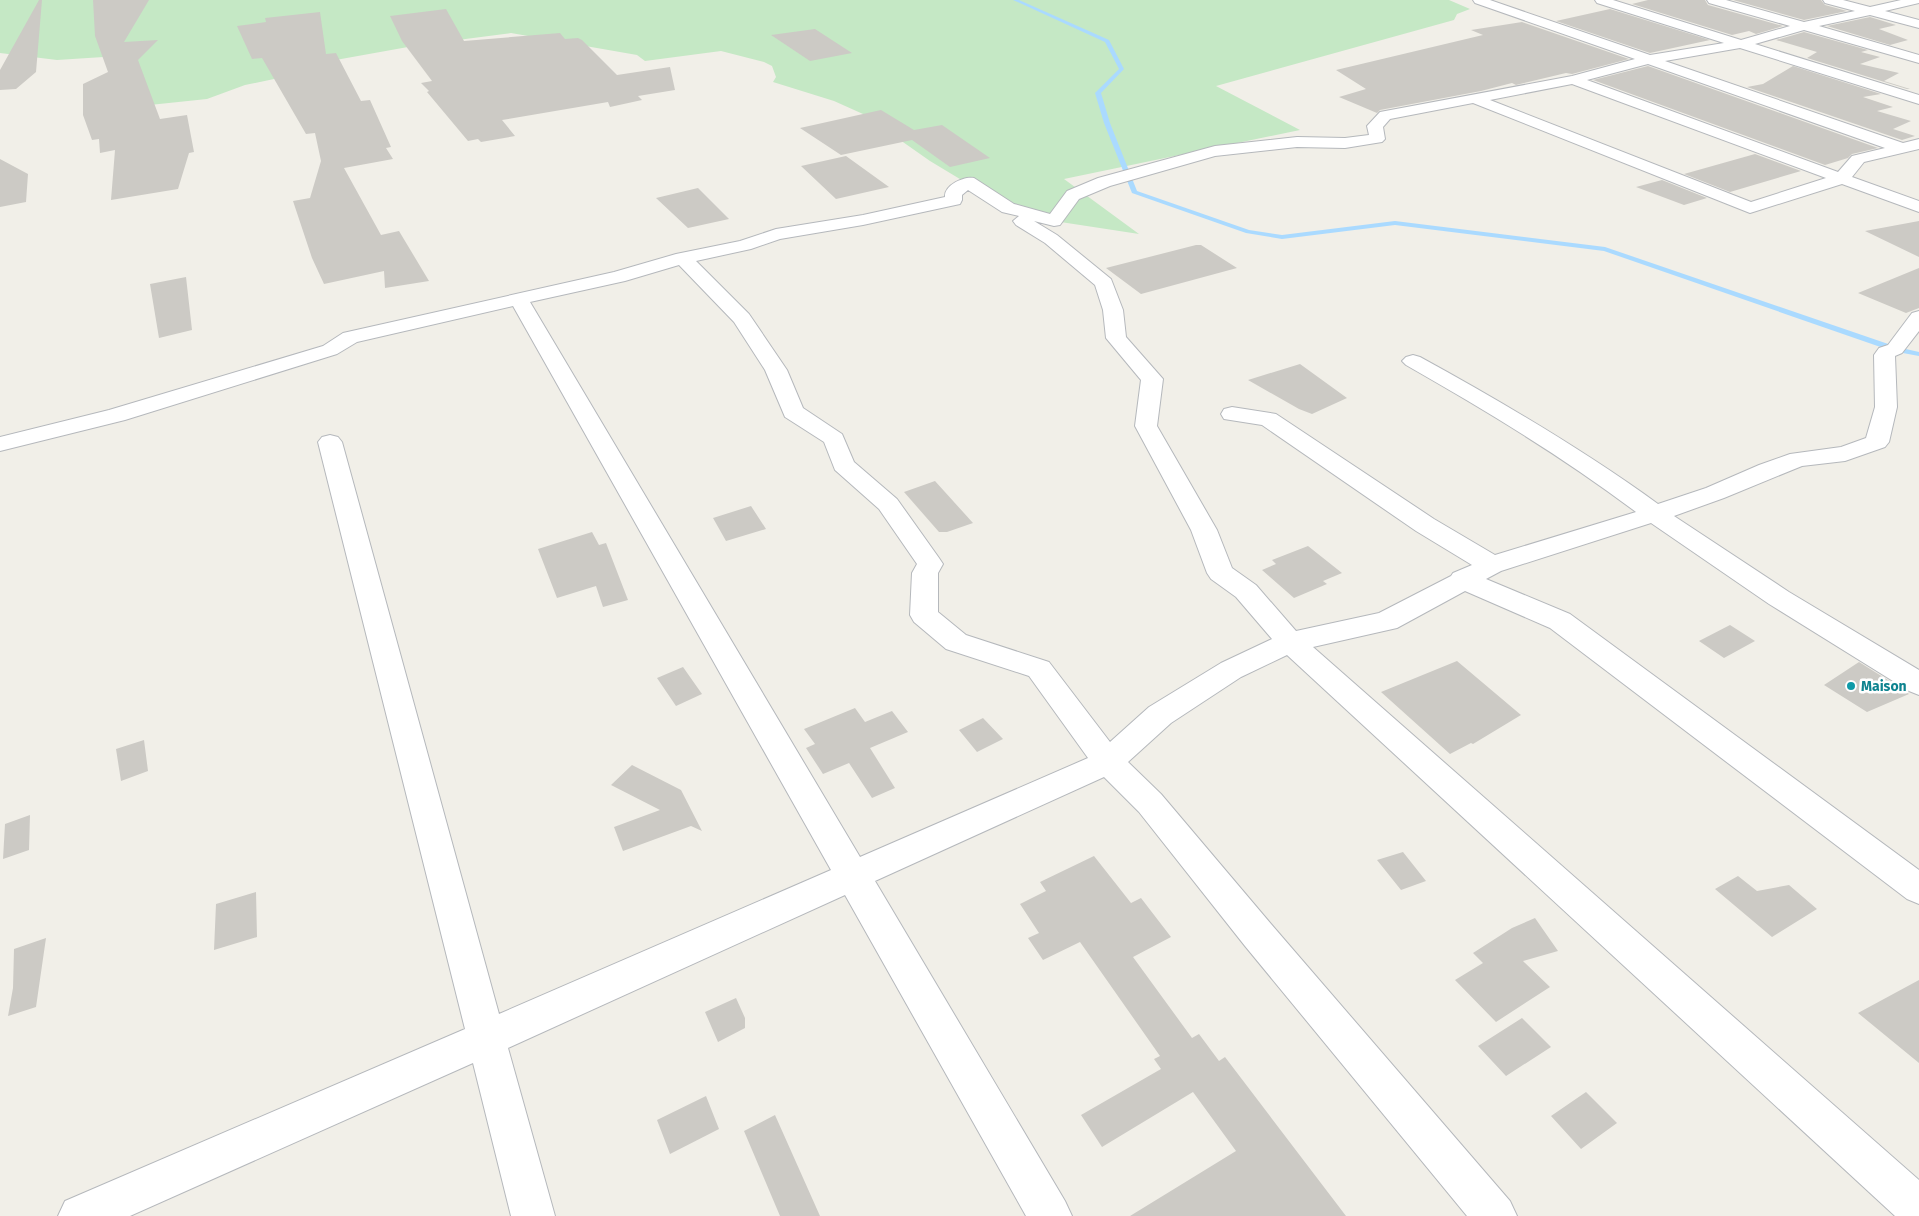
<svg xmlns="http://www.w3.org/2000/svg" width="1919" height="1216" font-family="'Fira Sans',sans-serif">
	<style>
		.green { fill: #c5e8c5 }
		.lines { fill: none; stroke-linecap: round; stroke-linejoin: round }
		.stream { fill: #aadaff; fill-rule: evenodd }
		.building { fill: #cccac5 }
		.minor-casing { stroke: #b5b8bc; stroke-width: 2 }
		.minor { fill: #fff; fill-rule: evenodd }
		.culture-dot { fill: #0f9aa8; stroke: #fff; stroke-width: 2 }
		.labels { text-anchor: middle; stroke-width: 5; stroke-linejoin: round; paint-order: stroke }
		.culture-label { font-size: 14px; font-weight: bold; fill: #0d838f; stroke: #fff; text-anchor: start }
	</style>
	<rect width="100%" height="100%" fill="#f1efe8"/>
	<path class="green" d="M 0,0 L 1449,0 L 1470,9 L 1457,14 L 1454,20 L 1216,86 L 1300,130 L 1064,179 L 1139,234 L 1054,221 L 1008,208 L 930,161 L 863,114 L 834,101 L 773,82 L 776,77 L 772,66 L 764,62 L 721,51 L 645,61 L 637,55 L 511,33 L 419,45 L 319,63 L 293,75 L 245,85 L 207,99 L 140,106 L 119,56 L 57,60 L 0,53 Z"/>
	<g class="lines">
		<path class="stream" d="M 1013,0 L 1019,0 L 1109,40 L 1124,69 L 1101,93 L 1110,123 L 1137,191 L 1249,230 L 1282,235 L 1395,221 L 1605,247 L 1897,347 L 1919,352 L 1919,356 L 1892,351 L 1604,251 L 1395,225 L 1282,239 L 1246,233 L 1132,193 L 1104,123 L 1095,93 L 1119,69 L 1105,42 Z"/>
	</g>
	<path class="building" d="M 39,0 L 42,0 L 36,72 L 16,89 L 0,90 L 0,70 Z
		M 93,0 L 149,0 L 124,42 L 158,40 L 138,60 L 160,119 L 187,115 L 194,152 L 189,153 L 178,189 L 111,200 L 115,150 L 100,153 L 99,139 L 92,140 L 83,115 L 83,84 L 108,72 L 95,36 Z
		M 1648,0 L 1705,0 L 1708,5 L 1783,26 L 1756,34 L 1749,31 L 1732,35 L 1632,4 Z
		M 1733,0 L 1821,0 L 1825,5 L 1847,11 L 1804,20 Z
		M 446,9 L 464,41 L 560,33 L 565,39 L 578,38 L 582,40 L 617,75 L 670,67 L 675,90 L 638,96 L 642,100 L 610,107 L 608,102 L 502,120 L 515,136 L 481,142 L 478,139 L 468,141 L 427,92 L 429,91 L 421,83 L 432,81 L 402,41 L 390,16 Z
		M 1610,9 L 1710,40 L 1650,53 L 1556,21 Z
		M 320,12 L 326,54 L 336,53 L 361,101 L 370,100 L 391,147 L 386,148 L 393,159 L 344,168 L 381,235 L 399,231 L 429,281 L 385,288 L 384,271 L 324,284 L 312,258 L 293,201 L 310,198 L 321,161 L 315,133 L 306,134 L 262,58 L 252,59 L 237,26 L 266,22 L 265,18 Z
		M 1870,17 L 1896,25 L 1879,29 L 1908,40 L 1890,45 L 1827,26 Z
		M 1522,22 L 1629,59 L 1572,74 L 1566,73 L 1516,85 L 1512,83 L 1481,91 L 1380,110 L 1377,113 L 1339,97 L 1366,89 L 1336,70 L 1483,35 L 1471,30 Z
		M 815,29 L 852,53 L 810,61 L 771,35 Z
		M 1804,32 L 1868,50 L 1861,52 L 1880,57 L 1860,64 L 1899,73 L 1884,81 L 1910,89 L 1907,89 L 1807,58 L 1817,52 L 1776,40 Z
		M 1648,66 L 1878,148 L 1852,154 L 1848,158 L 1825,165 L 1593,80 Z
		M 1793,66 L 1881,94 L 1863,97 L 1893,107 L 1877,111 L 1911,121 L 1893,129 L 1915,136 L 1902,140 L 1747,87 L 1763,84 Z
		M 881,110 L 914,130 L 942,125 L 990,158 L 950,167 L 912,140 L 841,155 L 800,128 Z
		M 1755,154 L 1801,171 L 1730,192 L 1684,174 Z
		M 846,156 L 889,187 L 836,199 L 801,166 Z
		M 0,159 L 28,174 L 26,202 L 0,207 Z
		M 1662,180 L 1707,198 L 1684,205 L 1636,187 Z
		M 698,188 L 729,219 L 688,228 L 656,198 Z
		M 1919,221 L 1919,257 L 1865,231 Z
		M 1196,245 L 1201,245 L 1237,268 L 1141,294 L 1106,268 Z
		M 1919,268 L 1919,308 L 1906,313 L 1858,293 Z
		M 186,277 L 192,330 L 159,338 L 150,284 Z
		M 1300,364 L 1347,398 L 1312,414 L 1299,409 L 1248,380 Z
		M 935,481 L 973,523 L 947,532 L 939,532 L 904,492 Z
		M 751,506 L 766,529 L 726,541 L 713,518 Z
		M 592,532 L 599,545 L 606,543 L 628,600 L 603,607 L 596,586 L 557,598 L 538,549 Z
		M 1308,546 L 1342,573 L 1323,581 L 1327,584 L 1294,598 L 1262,570 L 1276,564 L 1272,560 Z
		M 1730,625 L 1755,641 L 1724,658 L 1699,641 Z
		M 1457,661 L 1521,715 L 1473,744 L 1471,743 L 1450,754 L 1381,692 Z
		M 1859,662 L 1899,687 L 1909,694 L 1867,712 L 1824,685 Z
		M 683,667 L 702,694 L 676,706 L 657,678 Z
		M 855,708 L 865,722 L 892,711 L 908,732 L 870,748 L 895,788 L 872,798 L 849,763 L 823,774 L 806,748 L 815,744 L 804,729 Z
		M 983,718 L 1003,739 L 977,752 L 959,730 Z
		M 144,740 L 148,771 L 121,781 L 116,749 Z
		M 632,765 L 681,790 L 702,831 L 691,826 L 623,851 L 614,827 L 660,810 L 611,785 Z
		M 30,815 L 29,850 L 3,859 L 5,824 Z
		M 1403,852 L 1426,881 L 1401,890 L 1377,860 Z
		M 1094,856 L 1131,903 L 1141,898 L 1171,937 L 1133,957 L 1192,1038 L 1199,1034 L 1219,1061 L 1225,1057 L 1346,1216 L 1130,1216 L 1236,1151 L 1193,1092 L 1102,1147 L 1081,1115 L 1161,1069 L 1154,1059 L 1160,1056 L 1080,942 L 1043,960 L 1028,938 L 1039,933 L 1020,904 L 1046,891 L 1040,882 Z
		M 1738,876 L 1757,891 L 1789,885 L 1817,909 L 1772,937 L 1715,889 Z
		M 256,892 L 257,937 L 214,950 L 216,904 Z
		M 1535,918 L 1558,951 L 1523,961 L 1550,987 L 1496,1022 L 1455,980 L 1483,963 L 1473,953 L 1512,928 Z
		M 46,938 L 36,1007 L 8,1016 L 13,988 L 14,949 Z
		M 1919,980 L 1919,1063 L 1858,1013 Z
		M 736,998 L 745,1018 L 745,1028 L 718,1042 L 705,1012 Z
		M 1522,1018 L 1551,1047 L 1506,1076 L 1478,1046 Z
		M 1586,1092 L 1617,1123 L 1581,1149 L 1551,1116 Z
		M 706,1096 L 719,1129 L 670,1154 L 657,1120 Z
		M 775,1115 L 820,1216 L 780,1216 L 744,1131 Z"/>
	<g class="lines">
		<g class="minor-casing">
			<path id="minor" d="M 1473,0 L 1490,0 L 1650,55 L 1724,43 L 1597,3 L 1595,0 L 1613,0 L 1741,40 L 1790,26 L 1709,3 L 1707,0 L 1726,0 L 1804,22 L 1855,11 L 1825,3 L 1823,0 L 1843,0 L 1870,7 L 1901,0 L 1919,0 L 1919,3 L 1885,11 L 1919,20 L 1919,28 L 1870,15 L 1819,26 L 1919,55 L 1919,63 L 1804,30 L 1755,44 L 1919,95 L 1919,104 L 1740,48 L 1665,61 L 1903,143 L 1919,139 L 1919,149 L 1864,162 L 1852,177 L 1919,201 L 1919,212 L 1842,184 L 1750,213 L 1473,103 L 1390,119 L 1383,127 L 1385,139 L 1382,142 L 1345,148 L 1297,147 L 1215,156 L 1110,186 L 1079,199 L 1060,225 L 1054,226 L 1034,221 L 1057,235 L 1111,279 L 1123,310 L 1126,337 L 1163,379 L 1157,426 L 1217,530 L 1232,568 L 1256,585 L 1296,631 L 1379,613 L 1451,576 L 1453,573 L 1472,565 L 1416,531 L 1262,425 L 1224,419 L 1221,414 L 1224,409 L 1232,407 L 1276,414 L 1434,519 L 1495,555 L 1636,512 C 1563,457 1485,410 1406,365 L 1402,361 L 1406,357 L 1413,355 L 1420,357 C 1502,402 1582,449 1658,504 L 1706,488 L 1759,465 L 1790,454 L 1841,447 L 1866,438 L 1875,407 L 1874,355 L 1879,348 L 1888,345 L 1912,313 L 1919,311 L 1919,331 L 1902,353 L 1895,356 L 1897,407 L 1889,442 L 1885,447 L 1845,461 L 1802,466 L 1724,498 L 1674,516 L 1789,592 L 1919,670 L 1919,695 L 1909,691 L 1769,604 L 1651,523 L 1501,571 L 1486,579 L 1570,614 L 1919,870 L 1919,904 L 1907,899 L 1550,628 L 1465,591 L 1397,628 L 1313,647 L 1919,1180 L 1919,1216 L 1895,1216 L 1287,655 L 1241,677 L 1171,723 L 1128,762 L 1161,794 L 1271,924 L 1510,1201 L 1517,1216 L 1467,1216 L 1245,946 L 1139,812 L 1104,777 L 875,881 L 1065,1201 L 1072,1216 L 1026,1216 L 845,895 L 508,1048 L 555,1216 L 511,1216 L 473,1063 L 130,1216 L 58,1216 L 65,1201 L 465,1029 L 318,442 L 322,437 L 330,435 L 338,437 L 342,442 L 499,1014 L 831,870 L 513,306 L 357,342 L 337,354 L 125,420 L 0,451 L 0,437 L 109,410 L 323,346 L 343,333 L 614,272 L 676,254 L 740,241 L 776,229 L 863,215 L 945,197 C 944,185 964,176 974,178 L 1014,204 L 1050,214 L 1067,191 L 1098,178 L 1215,146 L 1297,137 L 1345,138 L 1369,135 L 1367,126 L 1380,112 L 1572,76 L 1635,59 L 1475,3 ZM 1648,64 L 1885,148 L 1852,156 L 1838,172 L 1587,80 ZM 1572,84 L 1826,178 L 1751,202 L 1490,100 ZM 968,190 L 1002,212 L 1019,216 L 1013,221 L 1016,225 L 1045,243 L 1095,285 L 1103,310 L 1106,338 L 1141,380 L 1135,426 L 1191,530 L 1207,573 L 1211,579 L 1236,597 L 1272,639 L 1221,663 L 1149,707 L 1110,742 L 1049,662 L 966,635 L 938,612 L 938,573 L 943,564 L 939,558 L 897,499 L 854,462 L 842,434 L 803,408 L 787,370 L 749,314 L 696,261 L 751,249 L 780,239 L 863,225 L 960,204 L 962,200 L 962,195 ZM 679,265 L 734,322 L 765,370 L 785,417 L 824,442 L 835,470 L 879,509 L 917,564 L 912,573 L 910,615 L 914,622 L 946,649 L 1029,676 L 1088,758 L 860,857 L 530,302 L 625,281 Z"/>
		</g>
		<use href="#minor" class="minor"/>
	</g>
	<circle class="culture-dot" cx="1851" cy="686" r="5"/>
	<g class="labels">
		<g class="culture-label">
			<text x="1861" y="691">Maison</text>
		</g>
	</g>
</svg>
